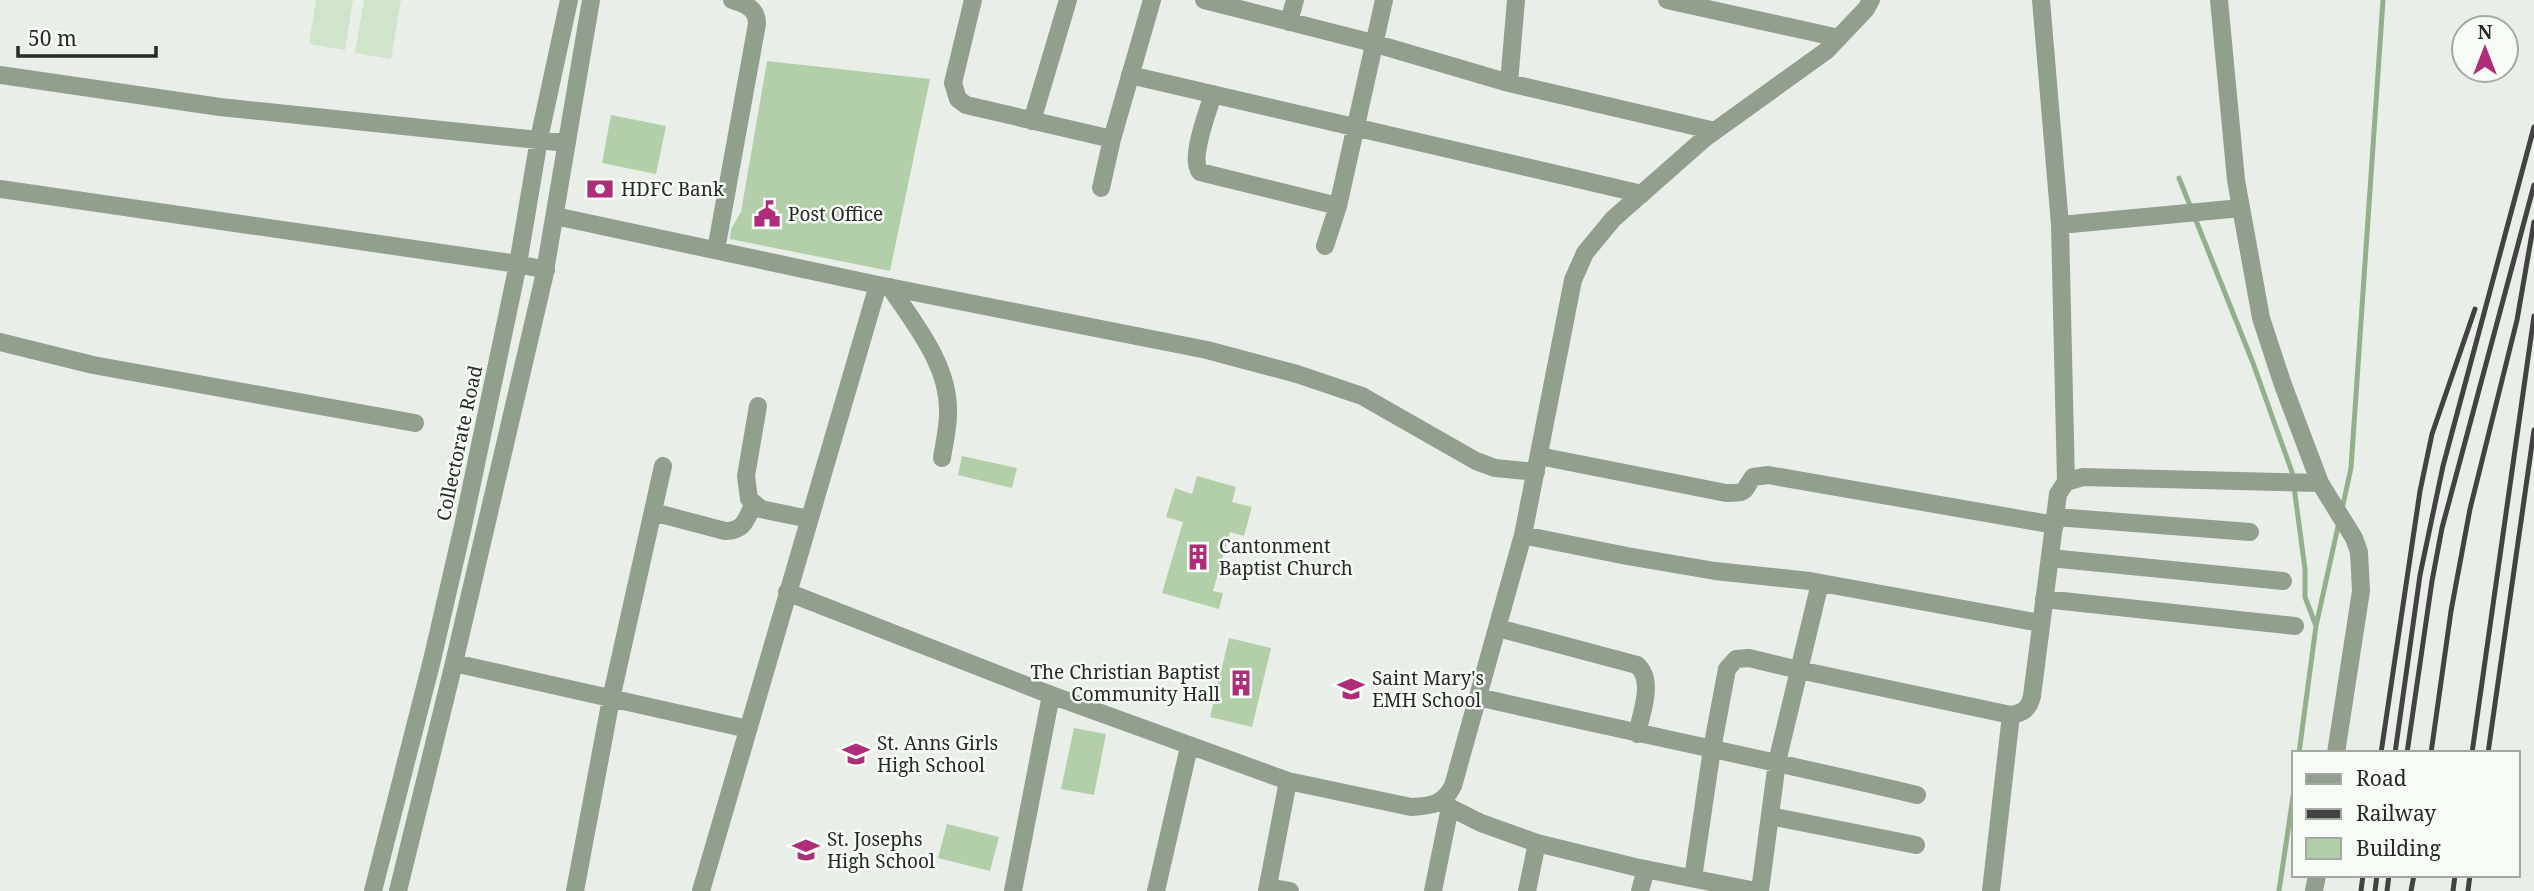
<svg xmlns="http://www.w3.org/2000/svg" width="2534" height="891" font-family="'Noto Serif',serif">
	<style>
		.green { fill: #d0e3cb }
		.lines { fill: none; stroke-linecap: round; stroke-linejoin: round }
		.stream { stroke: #93af8b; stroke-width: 5 }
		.building { fill: #b2cfa9 }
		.minor { stroke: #929e8e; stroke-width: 18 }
		.rail { stroke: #414241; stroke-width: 5 }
		.labels { text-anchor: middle; stroke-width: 5; stroke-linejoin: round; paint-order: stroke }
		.poi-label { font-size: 19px; fill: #272827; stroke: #f7fbf6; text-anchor: start }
		.street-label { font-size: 19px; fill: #272827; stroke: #f7fbf6 }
	</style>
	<rect width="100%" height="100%" fill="#eaeee9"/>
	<path class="green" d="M 316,0 L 353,0 L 345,50 L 309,44 Z
		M 364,0 L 401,0 L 391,59 L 355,53 Z"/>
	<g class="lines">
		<path class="stream" d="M 2179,178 L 2253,363 L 2292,472 L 2305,569 L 2305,597 L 2316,626
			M 2342,509 L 2351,468 L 2383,0
			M 2299,753 L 2316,626 L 2339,522
			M 2279,891 L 2294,790"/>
	</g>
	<path class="building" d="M 767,61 L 930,79 L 890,271 L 730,239 L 731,229 L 741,212 Z
		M 611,115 L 666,126 L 656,174 L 602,163 Z
		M 962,456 L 1017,468 L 1012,488 L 958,475 Z
		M 1197,476 L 1236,487 L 1232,502 L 1252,507 L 1244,536 L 1230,532 L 1213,591 L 1223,593 L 1219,609 L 1162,593 L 1183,522 L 1166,517 L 1175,488 L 1192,494 Z
		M 1229,638 L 1271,648 L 1252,727 L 1210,717 Z
		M 1074,728 L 1106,734 L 1094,795 L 1061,789 Z
		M 947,824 L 999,837 L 990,871 L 938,858 Z"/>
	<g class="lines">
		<path class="minor" d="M 973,0 L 953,83 L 958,99 L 966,105 L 1112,139
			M 1204,0 L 1373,43 L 1509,83 L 1715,131
			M 1667,0 L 1839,38
			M 2041,0 L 2060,225 L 2066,482
			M 2219,0 L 2236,180 L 2261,318 L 2283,385 L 2320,483 L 2354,538 L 2359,552 L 2361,591 L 2336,753
			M 1289,22 L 1295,0
			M 0,75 L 220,107 L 567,143
			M 1130,75 L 1642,194
			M 1509,83 L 1516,0
			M 1213,94 C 1208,112 1189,158 1200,172 L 1338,206
			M 1032,121 L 1068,0
			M 1101,188 L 1112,139 L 1152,0
			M 0,189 L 518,264 L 546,270
			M 555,216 L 878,285 L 1207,350 L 1297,374 L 1362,396 L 1476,461 L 1495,468 L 1536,472
			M 2060,225 L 2241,208
			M 1325,246 L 1338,206 L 1384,0
			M 716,250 L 757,24 C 757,8 745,4 732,0
			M 890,287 C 915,325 950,366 948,414 C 948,429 944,444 942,458
			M 0,342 L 93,365 L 415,423
			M 758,406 L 746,476 L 749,499 L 761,509 L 809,519
			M 1539,456 L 1726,493 C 1747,493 1742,493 1753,477 L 1768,475 L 2055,525
			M 653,512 L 725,531 C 744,531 746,520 753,505
			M 2056,517 L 2250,532
			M 1523,535 L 1627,556 L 1715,571 L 1810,581 L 2040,623
			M 2050,558 L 2283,581
			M 787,592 L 1051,695 L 1288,781 L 1411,807 C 1431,806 1443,805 1453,786 L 1523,535 L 1573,280 L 1585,253 L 1613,219 L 1705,138 L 1826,51 L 1866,9 L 1871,0
			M 2044,599 L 2295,626
			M 1498,628 L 1637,665 C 1655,681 1641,713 1637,734
			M 454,663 L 748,729
			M 1478,697 C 1624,731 1771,760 1917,795
			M 1441,803 L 1481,823 L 1537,843 L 1635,867 L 1756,891
			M 1770,816 L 1916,845
			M 1693,878 L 1712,749 L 1727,669 L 1736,659 L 1749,658 L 1799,670 L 2011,715 C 2023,713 2029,709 2032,696 L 2058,494 L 2066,482 L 2083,477 L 2320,483
			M 1268,887 L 1290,891
			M 373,891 L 432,660 L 463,526 L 518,264 L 539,139 L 569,0
			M 398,891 L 454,663 L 544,277 L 591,0
			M 575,891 L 611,699 L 663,466
			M 701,891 L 878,285
			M 1013,891 L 1051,695
			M 1156,891 L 1189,747
			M 1267,891 L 1288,781
			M 1433,891 L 1450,807
			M 1527,891 L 1537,843
			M 1640,891 L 1646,869
			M 1760,891 L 1777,762 L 1820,583
			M 1991,891 L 2011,715
			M 2314,891 L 2317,875"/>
		<path class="rail" d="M 2381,753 L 2420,491 L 2432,434 L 2475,309
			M 2395,753 L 2420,575 L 2443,466 L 2534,127
			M 2407,753 L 2432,581 L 2442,528 L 2534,185
			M 2431,753 L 2451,611 L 2470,509 L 2517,320 L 2534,222
			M 2472,753 L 2534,316
			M 2488,753 L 2534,430
			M 2361,891 L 2363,875
			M 2375,891 L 2377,875
			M 2387,891 L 2389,875
			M 2411,891 L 2414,875
			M 2453,891 L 2455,875
			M 2468,891 L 2470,875"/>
	</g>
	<defs>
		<g id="bank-bare" transform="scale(2.1)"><path d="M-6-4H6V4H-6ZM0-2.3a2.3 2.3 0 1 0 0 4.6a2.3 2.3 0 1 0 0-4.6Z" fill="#ad2d79" stroke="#f7fbf6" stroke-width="2.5" paint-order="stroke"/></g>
		<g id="civic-bare" transform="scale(2.1)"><path d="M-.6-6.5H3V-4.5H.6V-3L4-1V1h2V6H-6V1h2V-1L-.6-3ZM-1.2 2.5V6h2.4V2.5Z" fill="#ad2d79" stroke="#f7fbf6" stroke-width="2.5" paint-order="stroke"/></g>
		<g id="building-bare" transform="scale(2.1)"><path d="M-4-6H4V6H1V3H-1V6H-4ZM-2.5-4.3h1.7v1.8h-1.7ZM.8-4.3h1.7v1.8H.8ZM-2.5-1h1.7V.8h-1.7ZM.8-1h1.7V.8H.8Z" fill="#ad2d79" stroke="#f7fbf6" stroke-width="2.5" paint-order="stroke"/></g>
		<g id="school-bare" transform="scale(2.1)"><path d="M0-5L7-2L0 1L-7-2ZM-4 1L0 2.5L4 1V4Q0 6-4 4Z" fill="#ad2d79" stroke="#f7fbf6" stroke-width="2.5" paint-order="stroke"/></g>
	</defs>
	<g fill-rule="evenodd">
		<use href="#bank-bare" x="600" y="189"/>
		<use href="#civic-bare" x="767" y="214"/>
		<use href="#building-bare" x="1198" y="557"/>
		<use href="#building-bare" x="1241" y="683"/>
		<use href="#school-bare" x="1351" y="689"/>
		<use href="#school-bare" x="856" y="754"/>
		<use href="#school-bare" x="806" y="850"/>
	</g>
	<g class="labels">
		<g class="poi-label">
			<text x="621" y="196">HDFC Bank</text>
			<text x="788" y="221">Post Office</text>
			<text x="1219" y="553">Cantonment<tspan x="1219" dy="22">Baptist Church</tspan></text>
			<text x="1220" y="679" text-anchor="end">The Christian Baptist<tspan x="1220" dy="22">Community Hall</tspan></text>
			<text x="1372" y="685">Saint Mary's<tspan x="1372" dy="22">EMH School</tspan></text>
			<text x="877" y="750">St. Anns Girls<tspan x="877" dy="22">High School</tspan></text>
			<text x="827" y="846">St. Josephs<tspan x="827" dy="22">High School</tspan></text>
		</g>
		<g class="street-label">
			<text transform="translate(459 443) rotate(-78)" y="7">Collectorate Road</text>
		</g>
	</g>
	<rect x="2292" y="751" width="228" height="126" fill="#f7fbf6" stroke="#a4a7a3" stroke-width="2"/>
	<rect x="2306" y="774" width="35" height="10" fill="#929e8e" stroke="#a4a7a3" stroke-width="2"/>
	<text x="2356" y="786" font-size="21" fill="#272827">Road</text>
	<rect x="2306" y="809" width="35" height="10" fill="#414241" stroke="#a4a7a3" stroke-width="2"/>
	<text x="2356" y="821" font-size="21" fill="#272827">Railway</text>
	<rect x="2306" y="838" width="35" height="21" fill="#b2cfa9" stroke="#a4a7a3" stroke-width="2"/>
	<text x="2356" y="856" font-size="21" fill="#272827">Building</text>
	<g transform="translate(2485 49)"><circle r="33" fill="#f7fbf6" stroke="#a4a7a3" stroke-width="2"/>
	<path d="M0-5L12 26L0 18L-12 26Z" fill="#ad2d79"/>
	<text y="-10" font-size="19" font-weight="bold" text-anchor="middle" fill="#272827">N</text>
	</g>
	<path d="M18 46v10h138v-10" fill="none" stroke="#272827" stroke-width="3.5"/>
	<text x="28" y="46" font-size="21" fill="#272827" stroke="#f7fbf6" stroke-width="5" paint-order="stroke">50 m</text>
</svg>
